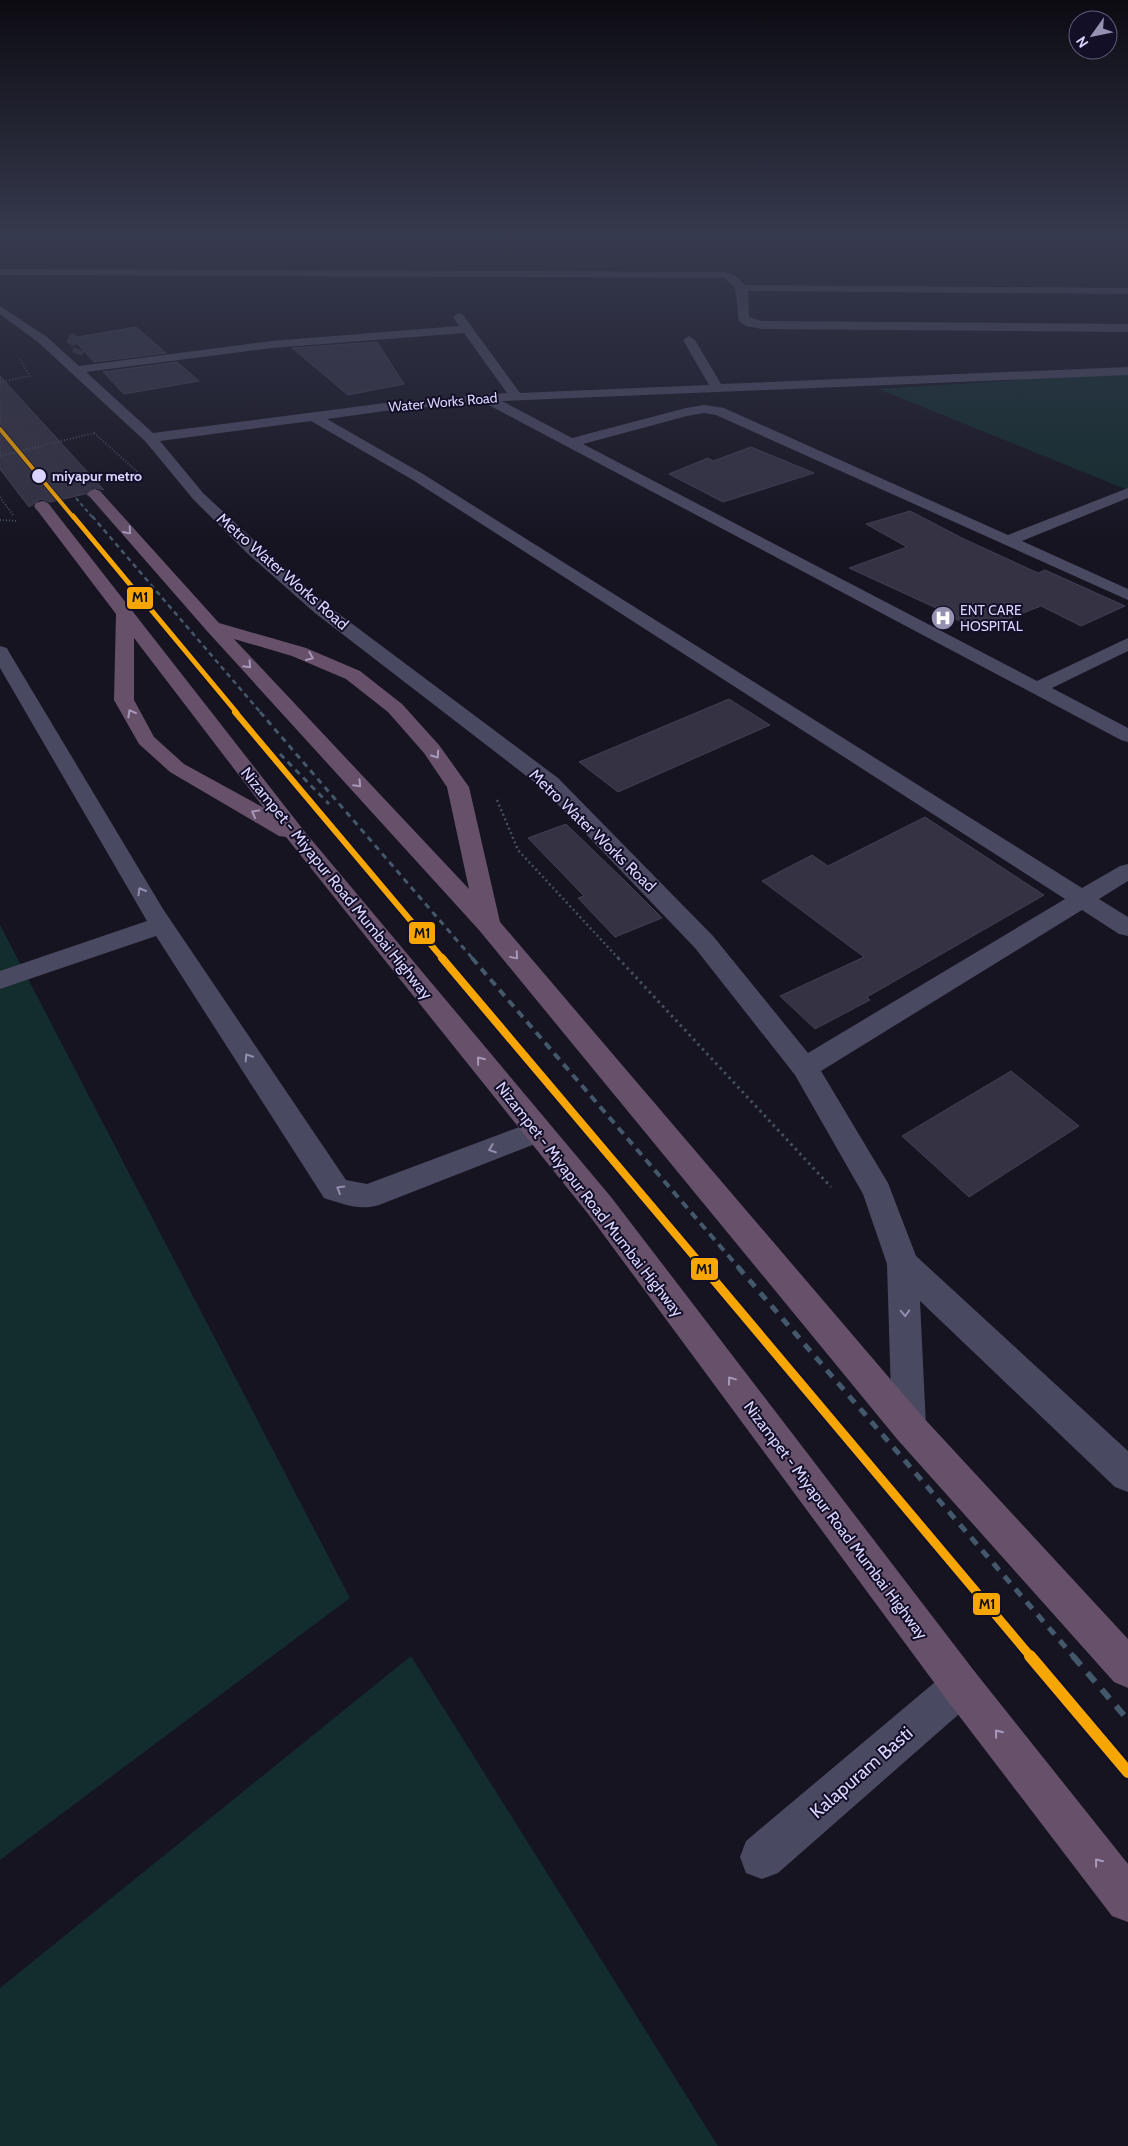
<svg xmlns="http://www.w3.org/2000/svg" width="1128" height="2146" font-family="Cabin,sans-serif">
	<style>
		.green { fill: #132c2d }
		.building { fill: #343243; stroke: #433f54 }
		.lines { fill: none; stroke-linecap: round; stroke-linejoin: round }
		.minor-tunnel { stroke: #333142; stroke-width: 11; stroke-dasharray: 11 5.5; stroke-linecap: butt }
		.highway-tunnel { stroke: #333142; stroke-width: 14; stroke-dasharray: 14 7; stroke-linecap: butt }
		.path-far3 { stroke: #44505f; stroke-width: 1; stroke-dasharray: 1 1; stroke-linecap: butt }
		.path-far2 { stroke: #44505f; stroke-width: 2; stroke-dasharray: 1 2; stroke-linecap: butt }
		.path-far1 { stroke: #44505f; stroke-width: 2.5; stroke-dasharray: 2 3; stroke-linecap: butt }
		.path { stroke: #44505f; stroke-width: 3; stroke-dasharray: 2.5 4; stroke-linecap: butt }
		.minor { fill: #4a4962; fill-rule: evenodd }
		.highway { fill: #67516a; fill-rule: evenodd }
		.rail-far5 { stroke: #43596b; stroke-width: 2; stroke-dasharray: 4 3; stroke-linecap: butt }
		.rail-far4 { stroke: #43596b; stroke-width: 2.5; stroke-dasharray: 5 4; stroke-linecap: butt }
		.rail-far3 { stroke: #43596b; stroke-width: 3; stroke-dasharray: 6 5; stroke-linecap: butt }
		.rail-far2 { stroke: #43596b; stroke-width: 4; stroke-dasharray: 8 6; stroke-linecap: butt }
		.rail-far1 { stroke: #43596b; stroke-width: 5; stroke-dasharray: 9 8; stroke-linecap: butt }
		.rail { stroke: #43596b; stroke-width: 6; stroke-dasharray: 12 10; stroke-linecap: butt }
		.path-bridge { stroke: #44505f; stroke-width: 2; stroke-dasharray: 1 2; stroke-linecap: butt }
		.metro-1-far5-casing { stroke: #130f26; stroke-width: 5.5 }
		.metro-1-far4-casing { stroke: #130f26; stroke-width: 8 }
		.metro-1-far3-casing { stroke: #130f26; stroke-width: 9 }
		.metro-1-far2-casing { stroke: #130f26; stroke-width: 11 }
		.metro-1-far1-casing { stroke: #130f26; stroke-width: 13 }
		.metro-1-casing { stroke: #130f26; stroke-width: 16 }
		.metro-1-far5 { stroke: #f7a600; stroke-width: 4 }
		.metro-1-far4 { stroke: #f7a600; stroke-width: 5 }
		.metro-1-far3 { stroke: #f7a600; stroke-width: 6 }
		.metro-1-far2 { stroke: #f7a600; stroke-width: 8 }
		.metro-1-far1 { stroke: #f7a600; stroke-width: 9 }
		.metro-1 { stroke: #f7a600; stroke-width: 12 }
		.oneway { stroke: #a699bc }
		.oneway2 { stroke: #928eb0 }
		.stop-dot { fill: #d9d4ff; stroke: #130f26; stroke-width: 2 }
		.labels { text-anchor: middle; stroke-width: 4; stroke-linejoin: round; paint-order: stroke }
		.far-street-label { font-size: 14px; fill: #d9d4ff; stroke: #130f26 }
		.far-stop-label { font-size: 14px; font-weight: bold; fill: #d9d4ff; stroke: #130f26; text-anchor: start }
		.far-poi-label { font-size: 14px; fill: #d9d4ff; stroke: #130f26; text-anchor: start }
		.street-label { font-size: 16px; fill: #d9d4ff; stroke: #130f26 }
		.near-street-label { font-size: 19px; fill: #d9d4ff; stroke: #130f26 }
		.line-badge { stroke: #130f26; stroke-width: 2 }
		.pale-badge-label { font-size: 14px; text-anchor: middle; font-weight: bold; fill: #111 }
	</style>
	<rect width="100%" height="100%" fill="#161421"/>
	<path class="green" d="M 1128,373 L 1128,490 L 878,389 Z
		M 0,925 L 350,1598 L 0,1860 Z
		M 411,1656 L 718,2146 L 0,2146 L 0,1988 Z"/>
	<path class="building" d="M 136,327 L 166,353 L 94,362 L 72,338 Z
		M 377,342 L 404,384 L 348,395 L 292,348 Z
		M 177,362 L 199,381 L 124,394 L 103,372 Z
		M 0,376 L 104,490 L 94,487 L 89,490 L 85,494 L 50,502 L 41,499 L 29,507 L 0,469 Z
		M 751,447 L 814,473 L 723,502 L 669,474 L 708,458 L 713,461 Z
		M 910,511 L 964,539 L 1038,573 L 1045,570 L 1125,606 L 1081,626 L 1041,606 L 977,631 L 934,607 L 849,568 L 907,547 L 866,524 Z
		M 729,699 L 770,725 L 618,792 L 579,762 Z
		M 925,817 L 1044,895 L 867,997 L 870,1000 L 815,1029 L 780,996 L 864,957 L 762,881 L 812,855 L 828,866 Z
		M 566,824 L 625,881 L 662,918 L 615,937 L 578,898 L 584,896 L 528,838 Z
		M 1011,1071 L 1079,1126 L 969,1197 L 902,1136 Z"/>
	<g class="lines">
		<path class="minor-tunnel" d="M 69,337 L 76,342 L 79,349 L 77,354"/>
		<path class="highway-tunnel" d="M 0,388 L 95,494
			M 0,455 L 42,506"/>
		<path class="path-far3" d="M 76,245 L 145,238
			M 20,359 L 22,362"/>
		<path class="path-far2" d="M 0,382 L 30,376 L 21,361
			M 94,433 L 142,476
			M 0,497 L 13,515
			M 0,520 L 17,521"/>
		<path class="path-far1" d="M 497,800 L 518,850 L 619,959"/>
		<path class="path" d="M 618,958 L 831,1187"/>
		<path class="minor" d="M 0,269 L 725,272 L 736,276 L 745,285 L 1128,288 L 1128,294 L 748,291 L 749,317 L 762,321 L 1128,324 L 1128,332 L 762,329 L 746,326 L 739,321 L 735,287 L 724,278 L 0,275 Z
			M 0,306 L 47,337 L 79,366 L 272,341 L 459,326 L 453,317 L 459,313 L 463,315 L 520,393 L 709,385 L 683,340 L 689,336 L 695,340 L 721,384 L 1128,367 L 1128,375 L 502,401 L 572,438 L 686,408 L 704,405 L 724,408 L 1008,535 L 1128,488 L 1128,498 L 1022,541 L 1128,589 L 1128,600 L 716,415 L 704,413 L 687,416 L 583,444 L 1037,681 L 1128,638 L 1128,651 L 1052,688 L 1128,728 L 1128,742 L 1121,740 L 483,402 L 385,411 L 327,419 L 423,474 L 1082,888 L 1120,866 L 1128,864 L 1128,881 L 1099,899 L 1128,917 L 1128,936 L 1119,934 L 1082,910 L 821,1071 L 888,1183 L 916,1256 L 1128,1451 L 1128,1492 L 1115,1487 L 920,1301 L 926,1427 L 921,1439 L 909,1443 L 897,1439 L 892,1427 L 887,1264 L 863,1194 L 795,1075 L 695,948 L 542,788 L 315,613 L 248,554 L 193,499 L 145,441 L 39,343 L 0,314 ZM 464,333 L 507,393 L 385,403 L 153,433 L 86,372 L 272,348 ZM 311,421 L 413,480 L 1065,899 L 808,1053 L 713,936 L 558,778 L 327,605 L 260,546 L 203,493 L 160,441 Z
			M 0,646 L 7,648 L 9,652 L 163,909 L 346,1180 L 367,1184 L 538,1120 L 548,1123 L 552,1131 L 548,1139 L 379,1205 C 359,1211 343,1204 324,1198 L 156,936 L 0,989 L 0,971 L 147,921 L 0,668 Z
			M 961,1666 L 975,1672 L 981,1686 L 975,1700 L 778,1873 L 762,1879 L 746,1873 L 740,1857 L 746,1841 L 947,1672 Z"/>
		<path class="highway" d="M 95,489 L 100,491 L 219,623 L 306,648 L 360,671 L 402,704 L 439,745 L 469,787 L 500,922 L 921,1415 L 1128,1639 L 1128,1688 L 1114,1682 L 897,1439 L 479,930 L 207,631 L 90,497 L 87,494 L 90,491 ZM 234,639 L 292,656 L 346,679 L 388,712 L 424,753 L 447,787 L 469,889 Z
			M 42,501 L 48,503 L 305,832 L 611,1197 L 975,1672 L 1128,1864 L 1128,1922 L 1112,1916 L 947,1700 L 589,1215 L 286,837 L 279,836 L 170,772 L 139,744 L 114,700 L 116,614 L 34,506 L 36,503 ZM 134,638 L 264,808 L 184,764 L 154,737 L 134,700 Z"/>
		<path class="rail-far5" d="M 76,498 L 93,518
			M 61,502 L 74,518"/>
		<path class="rail-far4" d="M 73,516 L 237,713
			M 92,516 L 261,713"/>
		<path class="rail-far3" d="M 235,712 L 443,959
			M 260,712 L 473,959
			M 280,754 L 329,804"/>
		<path class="rail-far2" d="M 442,958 L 704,1268
			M 472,958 L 739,1268"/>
		<path class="rail-far1" d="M 703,1267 L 1031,1657
			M 738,1267 L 1074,1657"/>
		<path class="rail" d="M 1030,1656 L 1128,1772
			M 1073,1656 L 1128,1720"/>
		<path class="path-bridge" d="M 0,456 L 94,433"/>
		<g class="metro-1-far5-casing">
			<path id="metro-1-far5" d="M 0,429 L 74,518"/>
		</g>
		<g class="metro-1-far4-casing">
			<path id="metro-1-far4" d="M 73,516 L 237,713"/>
		</g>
		<g class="metro-1-far3-casing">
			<path id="metro-1-far3" d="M 235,712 L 443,959"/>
		</g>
		<g class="metro-1-far2-casing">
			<path id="metro-1-far2" d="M 442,958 L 704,1268"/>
		</g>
		<g class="metro-1-far1-casing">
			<path id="metro-1-far1" d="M 703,1267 L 1031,1657"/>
		</g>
		<g class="metro-1-casing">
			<path id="metro-1" d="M 1030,1656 L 1128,1772"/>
		</g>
		<use href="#metro-1-far5" class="metro-1-far5"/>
		<use href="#metro-1-far4" class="metro-1-far4"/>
		<use href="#metro-1-far3" class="metro-1-far3"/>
		<use href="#metro-1-far2" class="metro-1-far2"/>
		<use href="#metro-1-far1" class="metro-1-far1"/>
		<use href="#metro-1" class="metro-1"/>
	</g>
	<defs><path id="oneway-chevron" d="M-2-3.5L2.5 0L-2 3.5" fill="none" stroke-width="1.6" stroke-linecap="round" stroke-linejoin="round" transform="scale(1.25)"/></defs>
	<g class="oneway">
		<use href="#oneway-chevron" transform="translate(128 531) rotate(49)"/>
		<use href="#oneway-chevron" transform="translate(310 657) rotate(23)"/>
		<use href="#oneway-chevron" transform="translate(248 665) rotate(47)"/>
		<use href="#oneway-chevron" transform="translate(131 713) rotate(-119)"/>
		<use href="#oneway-chevron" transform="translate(436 755) rotate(55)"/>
		<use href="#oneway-chevron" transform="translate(358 784) rotate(47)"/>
		<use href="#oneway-chevron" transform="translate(255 813) rotate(-151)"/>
		<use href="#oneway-chevron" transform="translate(515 956) rotate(50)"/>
		<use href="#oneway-chevron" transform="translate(480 1060) rotate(-129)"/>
		<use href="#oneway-chevron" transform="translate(731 1380) rotate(-127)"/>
		<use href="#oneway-chevron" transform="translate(998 1733) rotate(-128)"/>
		<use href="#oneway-chevron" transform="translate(1098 1862) rotate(-128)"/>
	</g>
	<g class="oneway2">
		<use href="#oneway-chevron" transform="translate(141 891) rotate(-120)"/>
		<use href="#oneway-chevron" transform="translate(248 1057) rotate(-123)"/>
		<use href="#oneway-chevron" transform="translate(492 1149) rotate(159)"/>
		<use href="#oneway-chevron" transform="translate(340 1189) rotate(-150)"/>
		<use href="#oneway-chevron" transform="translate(905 1313) rotate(88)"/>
	</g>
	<linearGradient id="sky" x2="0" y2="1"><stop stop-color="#0c0b12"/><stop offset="0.44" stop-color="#363a4e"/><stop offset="1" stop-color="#363a4e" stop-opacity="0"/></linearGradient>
	<rect width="1128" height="539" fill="url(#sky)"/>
	<defs>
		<g id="hospital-disc" transform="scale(1.25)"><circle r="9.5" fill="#9591b1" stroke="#130f26"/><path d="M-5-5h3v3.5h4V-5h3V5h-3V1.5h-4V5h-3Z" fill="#fff"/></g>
	</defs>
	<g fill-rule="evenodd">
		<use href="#hospital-disc" x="943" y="618"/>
	</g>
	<circle class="stop-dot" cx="39" cy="476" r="8"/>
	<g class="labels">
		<g class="far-street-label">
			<text transform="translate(443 402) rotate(-5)" y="5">Water Works Road</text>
		</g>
		<g class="far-stop-label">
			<text x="52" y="481">miyapur metro</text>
		</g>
		<g class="far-poi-label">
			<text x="960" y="615">ENT CARE<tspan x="960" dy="16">HOSPITAL</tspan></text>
		</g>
		<g class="street-label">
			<text transform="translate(283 571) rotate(41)" y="6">Metro Water Works Road</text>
			<text transform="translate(593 830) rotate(44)" y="6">Metro Water Works Road</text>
			<text transform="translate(337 883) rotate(51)" y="6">Nizampet - Miyapur Road Mumbai Highway</text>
			<text transform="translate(590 1199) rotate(52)" y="6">Nizampet - Miyapur Road Mumbai Highway</text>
			<text transform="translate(836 1520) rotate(53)" y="6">Nizampet - Miyapur Road Mumbai Highway</text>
		</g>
		<g class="near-street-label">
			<text transform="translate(861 1772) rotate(-41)" y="7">Kalapuram Basti</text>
		</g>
	</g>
	<g class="line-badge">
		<rect x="126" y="586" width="28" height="24" rx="5" fill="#f7a600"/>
		<rect x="408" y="921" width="28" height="24" rx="5" fill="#f7a600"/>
		<rect x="690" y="1257" width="29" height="24" rx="5" fill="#f7a600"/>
		<rect x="972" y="1592" width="29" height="24" rx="5" fill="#f7a600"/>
	</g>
	<g class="pale-badge-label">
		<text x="140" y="602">M1</text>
		<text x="422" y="938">M1</text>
		<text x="704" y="1274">M1</text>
		<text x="987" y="1609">M1</text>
	</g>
	<g transform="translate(1093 35) rotate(237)"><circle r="24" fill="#130f26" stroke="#625e7d"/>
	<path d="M0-4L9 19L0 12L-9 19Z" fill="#9591b1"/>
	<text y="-8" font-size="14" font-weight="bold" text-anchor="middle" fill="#d9d4ff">N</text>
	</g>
</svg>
